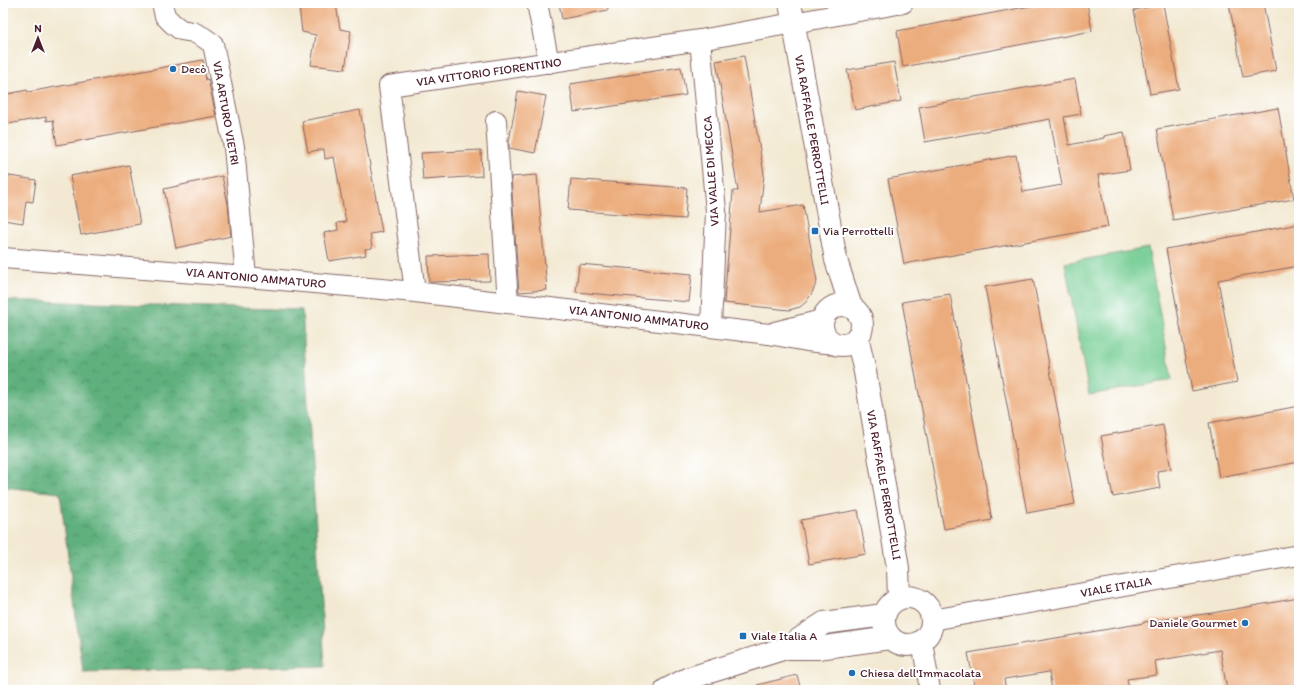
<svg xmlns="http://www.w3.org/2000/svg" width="1302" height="693" font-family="Itim,sans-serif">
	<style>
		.grass { fill: #74cd93; stroke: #5f765f }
		.forest { fill: url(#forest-crowns); stroke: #546854 }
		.building { fill: #ecad7e }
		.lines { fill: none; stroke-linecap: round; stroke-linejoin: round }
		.minor-casing { stroke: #856665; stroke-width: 22 }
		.major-casing { stroke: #856665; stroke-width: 24 }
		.minor { stroke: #fff; stroke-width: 20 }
		.major { stroke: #fff; stroke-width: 22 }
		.poi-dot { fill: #1f6fb2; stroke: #fff; stroke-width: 1.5 }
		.labels { text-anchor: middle; stroke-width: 4; stroke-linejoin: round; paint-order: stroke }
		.poi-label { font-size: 12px; fill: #4a1f2b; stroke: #fff; text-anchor: start }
		.street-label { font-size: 12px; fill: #4a1f2b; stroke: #fff }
	</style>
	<defs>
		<pattern id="forest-crowns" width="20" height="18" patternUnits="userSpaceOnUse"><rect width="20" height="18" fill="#5fb07d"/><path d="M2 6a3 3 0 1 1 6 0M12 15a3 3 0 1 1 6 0" fill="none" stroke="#508f67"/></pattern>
	</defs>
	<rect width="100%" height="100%" fill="#fff"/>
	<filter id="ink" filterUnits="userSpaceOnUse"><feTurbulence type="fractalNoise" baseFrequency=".025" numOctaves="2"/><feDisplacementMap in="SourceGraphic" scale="8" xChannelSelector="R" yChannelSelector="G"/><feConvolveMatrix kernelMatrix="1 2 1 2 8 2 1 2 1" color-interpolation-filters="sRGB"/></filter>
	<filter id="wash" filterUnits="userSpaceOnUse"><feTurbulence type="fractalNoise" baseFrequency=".012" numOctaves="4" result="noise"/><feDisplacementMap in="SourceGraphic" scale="16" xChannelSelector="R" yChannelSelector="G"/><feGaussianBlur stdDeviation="0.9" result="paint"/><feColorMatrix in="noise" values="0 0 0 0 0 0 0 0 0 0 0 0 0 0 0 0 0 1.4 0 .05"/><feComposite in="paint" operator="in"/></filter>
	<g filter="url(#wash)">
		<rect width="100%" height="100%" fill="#f3e9d2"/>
		<path class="grass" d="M 1148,248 L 1172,380 L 1089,395 L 1065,263 Z"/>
		<path class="forest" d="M 3,300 L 302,310 L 325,666 L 83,672 L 60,493 L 3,487 Z"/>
		<g id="blocks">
			<path class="building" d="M 559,3 L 607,3 L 608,10 L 562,19 Z
				M 1047,3 L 1087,3 L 1092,31 L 903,67 L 897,31 Z
				M 1229,3 L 1263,3 L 1276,71 L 1243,77 Z
				M 336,4 L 340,29 L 351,31 L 345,69 L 311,65 L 316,35 L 302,32 L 299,7 Z
				M 1163,4 L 1179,89 L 1150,94 L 1134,10 Z
				M 744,56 L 764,174 L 760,212 L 803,205 L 817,281 L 812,293 L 806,302 L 800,307 L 789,310 L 724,303 L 733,191 L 738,191 L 716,61 Z
				M 203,60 L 206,80 L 208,79 L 216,116 L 57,145 L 53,120 L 46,121 L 46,117 L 3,125 L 3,95 L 27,90 L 28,92 Z
				M 894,62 L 901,101 L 855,110 L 847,70 Z
				M 681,67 L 686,95 L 574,112 L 570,84 Z
				M 1075,79 L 1081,114 L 1064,117 L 1069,145 L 1104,138 L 1104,136 L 1124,132 L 1130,170 L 1098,175 L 1108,227 L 904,264 L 888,179 L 1016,155 L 1023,192 L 1062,185 L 1050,119 L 925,142 L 919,107 Z
				M 518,91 L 546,96 L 535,153 L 509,148 L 509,141 Z
				M 1278,108 L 1294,199 L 1173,220 L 1157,129 Z
				M 360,110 L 382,232 L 370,234 L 372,248 L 365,249 L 366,255 L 329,261 L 324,233 L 338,230 L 337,223 L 346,222 L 334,157 L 325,159 L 324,149 L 308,152 L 302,121 Z
				M 481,150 L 482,176 L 423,180 L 421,153 Z
				M 129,165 L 140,224 L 81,235 L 70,176 Z
				M 3,175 L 36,180 L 33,202 L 26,201 L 23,223 L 3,220 Z
				M 537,175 L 547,290 L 519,292 L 511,177 Z
				M 222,176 L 228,204 L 231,236 L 176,248 L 164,189 Z
				M 571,179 L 687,188 L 685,219 L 568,210 Z
				M 1299,224 L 1299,266 L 1218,280 L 1237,382 L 1192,391 L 1166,249 Z
				M 489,254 L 490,281 L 429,282 L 428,256 Z
				M 579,264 L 692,274 L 689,302 L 576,292 Z
				M 1033,279 L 1075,504 L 1027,513 L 985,287 Z
				M 950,294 L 992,520 L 944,529 L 902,302 Z
				M 1299,406 L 1299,462 L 1219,477 L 1209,423 Z
				M 1163,425 L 1171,469 L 1157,471 L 1160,488 L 1113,497 L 1101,436 Z
				M 858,510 L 866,554 L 809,564 L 801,520 Z
				M 1299,598 L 1299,684 L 1264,690 L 1227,690 L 1220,650 L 1155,661 L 1157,675 L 1127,679 L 1129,690 L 1052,690 L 1049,672 L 1004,679 L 1006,690 L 975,690 L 968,653 L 1144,623 L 1144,622 L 1212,613 Z
				M 797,675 L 801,690 L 758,690 L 757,685 Z"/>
		</g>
	</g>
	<g filter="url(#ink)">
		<use href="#blocks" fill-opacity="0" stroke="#856665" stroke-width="1"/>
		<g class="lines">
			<g class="minor-casing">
				<path id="minor" d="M 162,3 L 165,16 L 173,24 L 181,30 L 193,32 L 203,37 L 213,44 L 234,147 L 246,277
					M 537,3 L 549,63
					M 700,40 L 716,211 L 711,327
					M 496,121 L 508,303
					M 3,258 L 246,277 L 415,292 L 769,334 L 807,341 L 836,344
					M 415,292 L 389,86 L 700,40 L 903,3
					M 775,332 L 822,320
					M 932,620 L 1299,555
					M 922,641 L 930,690"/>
			</g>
			<g class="major-casing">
				<path id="major" d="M 790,3 L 836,260 L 851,307
					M822 325a20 20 0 1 1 40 0a20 20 0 1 1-40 0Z
					M 857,337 L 865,372 L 898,568 L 899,598
					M884 621a24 24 0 1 1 48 0a24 24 0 1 1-48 0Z
					M 786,648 L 818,648 L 890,638
					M 666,690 L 687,679 L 786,648 L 824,623 L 884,615"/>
			</g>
			<use href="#minor" class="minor"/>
			<use href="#major" class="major"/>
		</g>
	</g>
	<g class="poi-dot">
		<circle cx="173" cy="69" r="4"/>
		<rect x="811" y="227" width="8" height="8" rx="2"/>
		<circle cx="1245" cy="623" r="4"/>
		<rect x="739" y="632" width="8" height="8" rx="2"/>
		<circle cx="852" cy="673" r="4"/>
	</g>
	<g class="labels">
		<g class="poi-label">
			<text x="181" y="73">Decò</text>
			<text x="823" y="235">Via Perrottelli</text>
			<text x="1237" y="627" text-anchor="end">Daniele Gourmet</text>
			<text x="751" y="640">Viale Italia A</text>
			<text x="860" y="677">Chiesa dell'Immacolata</text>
		</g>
		<g class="street-label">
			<text transform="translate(489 72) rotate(-8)" y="4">VIA VITTORIO FIORENTINO</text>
			<text transform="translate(226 113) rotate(80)" y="4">VIA ARTURO VIETRI</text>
			<text transform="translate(812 130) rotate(80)" y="4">VIA RAFFAELE PERROTTELLI</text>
			<text transform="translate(711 171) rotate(-94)" y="4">VIA VALLE DI MECCA</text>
			<text transform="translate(256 278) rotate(5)" y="4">VIA ANTONIO AMMATURO</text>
			<text transform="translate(639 318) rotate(7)" y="4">VIA ANTONIO AMMATURO</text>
			<text transform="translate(884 485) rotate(80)" y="4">VIA RAFFAELE PERROTTELLI</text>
			<text transform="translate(1116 587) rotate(-10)" y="4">VIALE ITALIA</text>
		</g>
	</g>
	<rect width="1302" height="693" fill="none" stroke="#fff" stroke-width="16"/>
	<g transform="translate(38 38)" stroke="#ffffff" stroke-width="3" paint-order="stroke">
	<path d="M0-3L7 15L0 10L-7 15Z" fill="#4a1f2b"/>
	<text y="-6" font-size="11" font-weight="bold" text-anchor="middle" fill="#4a1f2b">N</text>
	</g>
</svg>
